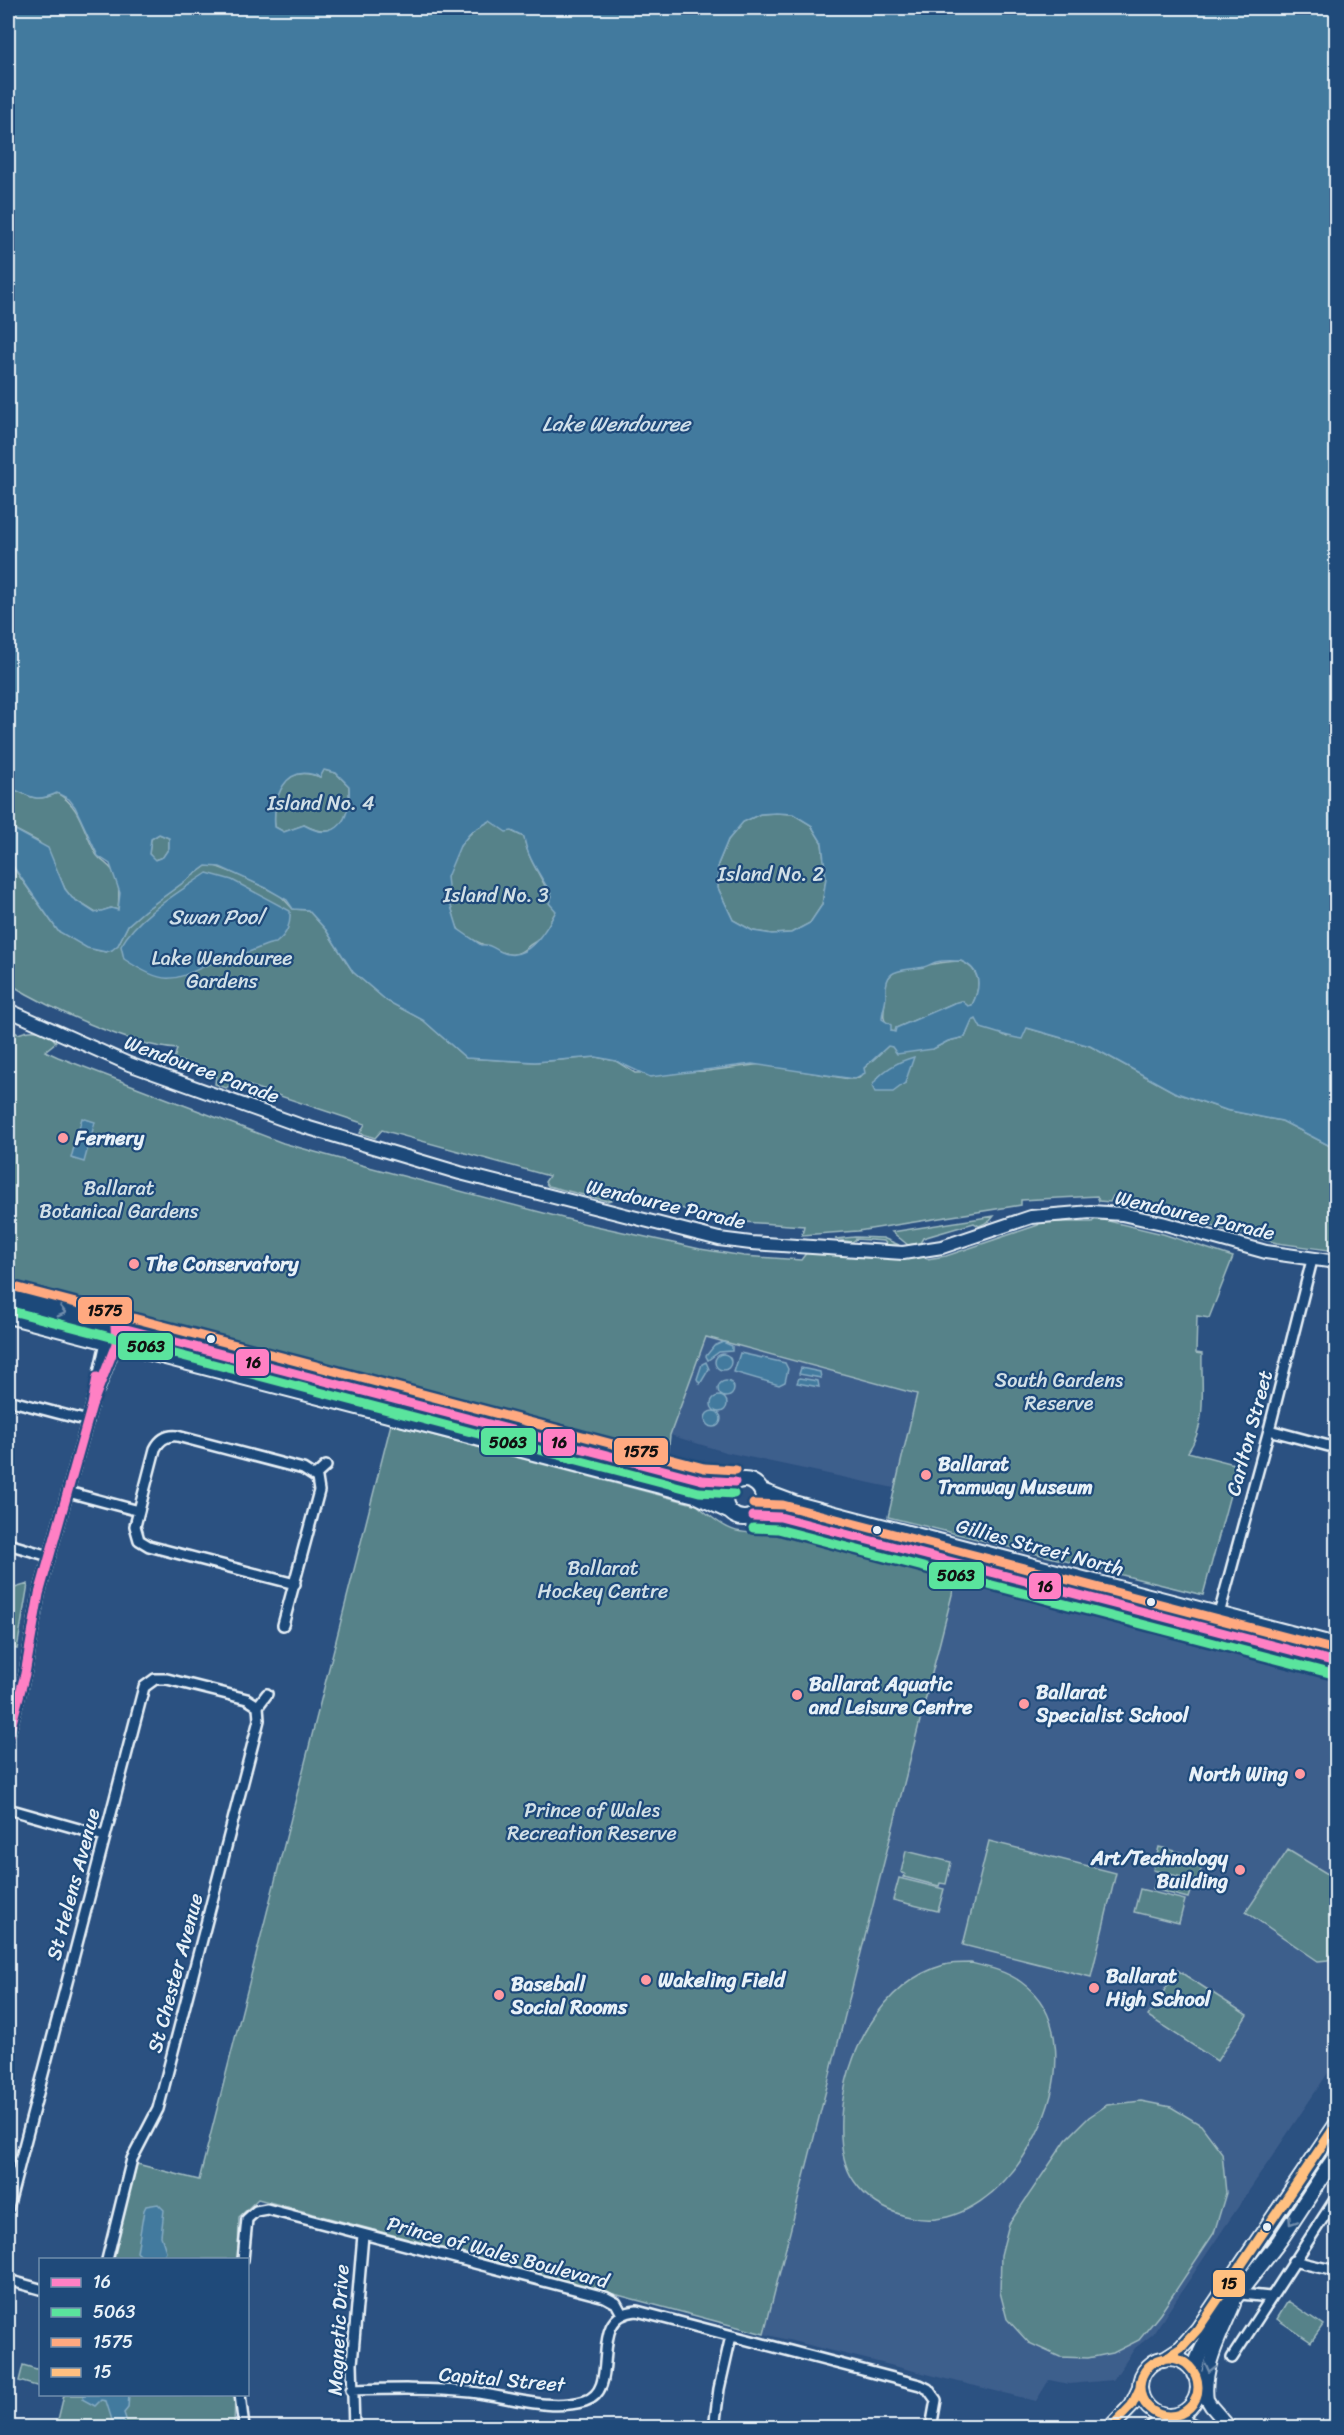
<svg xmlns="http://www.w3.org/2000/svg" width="1344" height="2435" font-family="Sriracha,sans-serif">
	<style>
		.built { fill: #3e5e8c }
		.green { fill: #568289; stroke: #9fbac0; stroke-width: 1.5; fill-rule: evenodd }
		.water { fill: #427a9e; stroke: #84aac2; stroke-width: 1.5; fill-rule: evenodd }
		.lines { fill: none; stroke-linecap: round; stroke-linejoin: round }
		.minor-casing { stroke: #e8f1f8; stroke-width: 14 }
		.tertiary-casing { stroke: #e8f1f8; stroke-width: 16 }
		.secondary-casing { stroke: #e8f1f8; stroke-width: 18 }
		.minor { stroke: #1f4a7a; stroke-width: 9 }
		.tertiary { stroke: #1f4a7a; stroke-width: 12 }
		.secondary { stroke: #1f4a7a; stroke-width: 14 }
		.bus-1-casing { stroke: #1f4a7a; stroke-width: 14 }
		.bus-2-casing { stroke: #1f4a7a; stroke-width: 14 }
		.bus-3-casing { stroke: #1f4a7a; stroke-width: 14 }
		.bus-4-casing { stroke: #1f4a7a; stroke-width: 14 }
		.bus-1 { stroke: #ff80c4; stroke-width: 9 }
		.bus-2 { stroke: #5ae49d; stroke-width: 9 }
		.bus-3 { stroke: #ffa980; stroke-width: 9 }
		.bus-4 { stroke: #ffc080; stroke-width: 9 }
		.oneway { stroke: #6f8dac }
		.poi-dot { fill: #ff9aa2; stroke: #1f4a7a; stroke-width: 2 }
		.bus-dot { fill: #e8f1f8; stroke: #1f4a7a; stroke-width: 2 }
		.labels { text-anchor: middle; stroke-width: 4.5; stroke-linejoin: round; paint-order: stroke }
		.park-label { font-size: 20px; fill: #d2e0e7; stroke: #1f4a7a }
		.street-label { font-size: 20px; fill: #e8f1f8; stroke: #1f4a7a }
		.poi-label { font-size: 20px; font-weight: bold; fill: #e8f1f8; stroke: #1f4a7a; text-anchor: start }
		.water-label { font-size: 21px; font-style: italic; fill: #cfdfea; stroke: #1f4a7a }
		.line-badge { stroke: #1f4a7a; stroke-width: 2 }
		.pale-badge-label { font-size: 16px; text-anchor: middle; font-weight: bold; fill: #111 }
	</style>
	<rect width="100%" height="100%" fill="#2b5181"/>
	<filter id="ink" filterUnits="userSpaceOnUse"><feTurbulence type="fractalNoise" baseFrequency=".0167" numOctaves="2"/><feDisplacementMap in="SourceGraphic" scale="12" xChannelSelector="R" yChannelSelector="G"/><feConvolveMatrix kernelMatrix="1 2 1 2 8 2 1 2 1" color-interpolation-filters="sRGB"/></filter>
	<g filter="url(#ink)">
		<path class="built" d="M 705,1337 L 917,1394 L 909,1446 L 894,1488 L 725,1452 L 670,1435 Z
			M 956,1579 L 1336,1677 L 1336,2061 L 1153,2334 L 1135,2348 L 1113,2380 L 1069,2384 L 1049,2380 L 1036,2401 L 764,2334 Z"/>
		<path class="green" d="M 324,770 L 336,773 L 349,786 C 351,820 339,843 304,825 L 284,832 L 275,827 C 272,798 283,762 320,777 Z
			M 8,787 C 30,795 33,804 57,793 C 81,806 83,831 96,854 C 102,863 112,865 117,878 C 120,889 119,899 118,910 L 111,908 L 96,913 L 72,898 L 65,889 L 53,862 L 39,842 L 8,826 Z
			M 776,813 L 793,814 L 811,825 L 822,843 L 826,878 L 822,905 L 810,923 L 791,933 L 772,934 L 753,931 L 733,920 L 718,888 L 718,864 L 728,840 L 743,822 L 760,814 Z
			M 490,821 L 524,837 C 528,864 549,885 556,911 L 540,940 C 528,942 523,957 508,954 C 497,952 467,938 459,930 C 456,926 454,918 453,913 C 449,902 445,888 447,877 C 450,855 469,828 490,821 Z
			M 159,834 L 169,838 L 169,848 L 163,857 L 154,860 L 149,854 L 151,839 Z
			M 8,860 L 58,931 L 96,950 L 106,952 L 118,945 L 128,925 L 144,911 L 206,866 L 215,866 L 239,875 L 280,895 L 293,909 L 308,910 L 326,930 L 353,972 L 387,1001 L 423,1020 L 466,1058 L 535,1062 L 596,1057 L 616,1061 L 635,1073 L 708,1071 L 762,1064 L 849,1079 L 859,1078 L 864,1068 L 888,1046 L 933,1049 L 948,1041 L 965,1037 L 972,1020 L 977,1019 L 981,1028 L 993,1029 L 1007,1037 L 1027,1028 L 1090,1046 L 1174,1092 L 1226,1110 L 1282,1121 L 1336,1149 L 1336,1251 L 1277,1243 L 1196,1222 L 1194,1216 L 1113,1196 L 1110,1202 L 1099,1201 L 1097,1196 L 1021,1200 L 1021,1205 L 858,1231 L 802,1235 L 804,1226 L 742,1222 L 618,1194 L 611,1200 L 607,1201 L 548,1186 L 545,1182 L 549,1176 L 382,1130 L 375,1138 L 360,1133 L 365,1124 L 235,1081 L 226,1088 L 215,1084 L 216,1074 L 174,1059 L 177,1049 C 130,1046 49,1008 8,983 ZM 894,1066 L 905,1083 L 897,1087 L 877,1078 Z
			M 961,961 C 982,970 981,987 972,1005 L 968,1006 L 962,1001 L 954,1003 L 896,1028 L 895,1032 L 891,1031 C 882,1019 883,1016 885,1002 C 886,996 883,989 885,984 C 886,980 890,975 893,973 C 901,968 950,961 961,961 Z
			M 8,1028 L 18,1034 C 30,1029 48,1029 56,1042 L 45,1051 L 58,1057 L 283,1143 L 365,1166 L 578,1222 L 700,1249 L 744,1256 L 801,1260 L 807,1252 L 872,1258 L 923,1257 L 927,1259 L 946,1256 L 1038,1225 L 1040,1222 L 1092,1222 L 1096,1218 L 1163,1234 L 1233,1257 L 1209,1318 L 1197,1316 L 1196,1353 L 1202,1354 C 1201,1389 1208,1423 1188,1452 L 1238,1465 L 1203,1595 L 888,1517 L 917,1394 L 706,1337 L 670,1435 L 668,1455 L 8,1285 Z
			M 994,1216 L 990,1221 L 979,1226 L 974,1223 L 923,1238 L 920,1243 L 908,1245 L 892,1232 Z
			M 855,1237 L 883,1238 L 899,1245 L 888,1246 L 884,1241 L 856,1239 L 852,1242 L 835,1239 Z
			M 391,1424 L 697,1505 C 723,1528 738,1539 774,1529 L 956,1579 L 764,2334 L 258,2199 L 239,2217 L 238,2259 L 112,2260 L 137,2164 L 199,2180 Z
			M 28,1584 L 17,1649 L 8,1647 L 8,1590 Z
			M 989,1841 L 1116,1873 L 1091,1977 L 963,1945 Z
			M 1159,1847 L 1204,1858 L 1198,1881 L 1153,1870 Z
			M 1288,1850 L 1336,1879 L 1336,1946 L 1328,1960 L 1318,1961 L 1246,1912 Z
			M 906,1851 L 951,1862 L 946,1884 L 940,1883 L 939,1886 L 904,1877 L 905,1874 L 901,1872 Z
			M 1158,1873 L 1193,1882 L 1188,1898 L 1153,1889 Z
			M 899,1878 L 944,1889 L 938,1911 L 893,1900 Z
			M 1140,1889 L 1185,1900 L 1179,1923 L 1134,1912 Z
			M 971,1963 C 988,1967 1006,1971 1021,1982 C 1111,2046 1010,2247 905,2216 C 883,2209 867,2200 854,2181 C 841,2163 840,2138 841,2117 C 845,2055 880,1983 944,1965 C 952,1963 962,1963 971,1963 Z
			M 1177,1970 L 1247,2015 L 1217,2061 L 1148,2016 Z
			M 1141,2101 L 1171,2107 L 1201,2125 L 1222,2153 L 1226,2193 L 1214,2233 L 1160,2314 L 1139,2340 L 1113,2353 L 1088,2358 L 1060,2357 L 1029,2343 L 1007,2319 L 1000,2292 L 1001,2255 L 1009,2224 L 1066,2140 L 1089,2117 L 1107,2105 Z
			M 1288,2301 L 1323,2325 L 1311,2342 L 1277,2319 Z
			M 23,2365 L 40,2370 L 40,2387 L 19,2381 Z
			M 64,2395 L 235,2395 L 234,2427 L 56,2428 Z"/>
		<path class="water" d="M 8,8 L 1336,8 L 1336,1149 L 1282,1121 L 1226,1110 L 1174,1092 L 1090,1046 L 1027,1028 L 1022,1039 C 1008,1037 994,1032 981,1028 L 976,1019 L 972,1021 L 965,1037 L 948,1041 L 933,1049 L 897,1054 L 892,1047 L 888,1046 L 864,1068 L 865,1073 L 854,1079 L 752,1064 L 650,1077 L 616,1061 L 596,1057 L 535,1062 L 466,1058 L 423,1020 L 387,1001 L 353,972 L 326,930 L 308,910 L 293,909 L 287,900 L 266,888 L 220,867 L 206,866 L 144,911 L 128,925 L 118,945 L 112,950 L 106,952 L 87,948 L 58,931 L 8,859 L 8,826 L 48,848 L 65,889 L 72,898 L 95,913 L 111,908 L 118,910 L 120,893 L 110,864 L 98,856 L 75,807 L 69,799 L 57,793 C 33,804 30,795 8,787 ZM 324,770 L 336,773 L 349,786 C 351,818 338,844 304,825 L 284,832 L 275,827 C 272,798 285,762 320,777 ZM 776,813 L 793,814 L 811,825 L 822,843 L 826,878 L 822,905 L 810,923 L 791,933 L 772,934 L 753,931 L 733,920 L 718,888 L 718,864 L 728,840 L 743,822 L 760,814 ZM 490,821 L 506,832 L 512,831 L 524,837 C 527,859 542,877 552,896 L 549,903 L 556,911 C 548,927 530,958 508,954 C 498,953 492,943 481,945 L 458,929 L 450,903 L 447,877 L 460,846 L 471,832 ZM 159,834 L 169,838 L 169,848 L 163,857 L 155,860 L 149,854 L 151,839 ZM 961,961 C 982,970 981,987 972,1005 L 968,1006 L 962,1001 L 954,1003 L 896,1028 L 895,1032 L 891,1031 L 891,1025 L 882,1019 C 882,1011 886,1004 886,996 C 884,966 900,972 924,967 C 929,966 932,963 936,962 C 944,960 953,961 961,961 Z
			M 207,873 L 232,880 L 290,911 C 291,925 287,934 276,943 C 264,944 257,950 245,953 C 236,956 227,955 218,960 C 174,980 169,989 124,959 L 121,946 C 137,916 179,892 207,873 Z
			M 914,1057 L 905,1083 L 893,1092 L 875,1092 L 872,1086 C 880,1071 899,1061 914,1057 Z
			M 82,1118 L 95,1122 L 84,1162 L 71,1158 Z
			M 723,1342 L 732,1346 L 732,1351 L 719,1352 L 708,1360 L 706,1356 L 714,1346 Z
			M 740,1353 L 785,1363 L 788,1369 L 785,1382 L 779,1385 L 734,1372 Z
			M715 1362a8 8 0 1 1 16 0a8 8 0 1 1-16 0Z
			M 706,1362 L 709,1369 L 700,1384 L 697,1379 L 702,1364 Z
			M 801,1368 L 820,1372 L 821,1378 L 799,1374 Z
			M 799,1378 L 818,1381 L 819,1387 L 797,1383 Z
			M718 1389a8 8 0 1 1 16 0a8 8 0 1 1-16 0Z
			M711 1404a8 8 0 1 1 16 0a8 8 0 1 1-16 0Z
			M705 1419a8 8 0 1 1 16 0a8 8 0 1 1-16 0Z
			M 158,2204 L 164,2210 L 161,2236 L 166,2251 L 163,2259 L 140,2255 L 137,2252 L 144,2210 L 146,2206 Z
			M 84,2395 L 129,2395 L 128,2408 L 124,2413 L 126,2419 L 122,2427 L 112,2427 L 112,2420 L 106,2401 L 101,2400 L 95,2406 L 82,2399 Z"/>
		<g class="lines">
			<g class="minor-casing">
				<path id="minor" d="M 99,1389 L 116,1344
					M 8,1400 L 88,1421
					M 1269,1430 L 1336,1448
					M 315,1476 L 326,1466
					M 68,1492 L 139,1511
					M 8,1544 L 49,1556
					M 1219,1614 L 1269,1430 L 1312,1260
					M 283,1625 L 319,1491 L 317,1478 L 303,1469 L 177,1436 C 167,1435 160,1439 155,1449 L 135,1526 L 139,1540 L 149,1546 L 295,1584
					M 258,1706 L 267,1694
					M 8,1738 L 25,1674 L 39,1594 L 92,1405 L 106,1342
					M 8,1809 L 104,1836
					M 8,2208 L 144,1687 L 155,1679 L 167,1679 L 247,1699 L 258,1706
					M 107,2260 L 132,2159 L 158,2109 L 259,1720 L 258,1706
					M 243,2260 L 247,2219 L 256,2211 L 267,2209 L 605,2297 L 616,2303 L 622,2314
					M 1293,2261 L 1336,2271
					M 8,2280 L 40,2289
					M 1241,2294 L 1270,2297
					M 1232,2358 L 1336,2198
					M 351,2390 C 390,2389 432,2388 471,2392 C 507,2396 549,2412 585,2401 C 624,2389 584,2315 637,2311 L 920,2385 L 928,2389 L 936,2400 L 931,2428
					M 240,2394 L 244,2428
					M 354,2428 L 352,2364 L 363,2235
					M 714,2428 L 719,2389 L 731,2336"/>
			</g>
			<g class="tertiary-casing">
				<path id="tertiary" d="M 8,1010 L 129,1064 L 299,1125 L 460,1173 L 719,1239 L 751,1243 L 903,1253 L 942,1247 L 1031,1217 L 1091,1212 L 1122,1214 L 1162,1223 L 1266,1252 L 1336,1262
					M 1197,2383 L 1211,2406 L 1230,2428
					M 1207,2400 C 1202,2368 1222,2333 1234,2304
					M 1173,2416 L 1199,2428"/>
			</g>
			<g class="secondary-casing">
				<path id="secondary" d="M 8,1298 L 702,1480 L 735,1482
					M 8,1316 L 695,1495 L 728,1511
					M725 1499a19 19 0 1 1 38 0a19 19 0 1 1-38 0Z
					M 762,1491 L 797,1504 L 1336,1645
					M 753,1516 L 780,1517 L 1336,1662
					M1140 2387a29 29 0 1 1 58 0a29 29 0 1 1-58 0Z
					M 1164,2359 L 1181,2348 L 1198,2329 L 1336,2125
					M 1194,2374 C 1198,2336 1256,2273 1280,2240 C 1299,2212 1317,2183 1336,2156
					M 1110,2428 L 1132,2405 L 1140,2388
					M 1152,2428 L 1171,2416"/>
			</g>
			<use href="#minor" class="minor"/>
			<use href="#tertiary" class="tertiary"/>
			<use href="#secondary" class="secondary"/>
			<g class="bus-1-casing">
				<path id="bus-1" d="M 92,1405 L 116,1344 L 115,1326 L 702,1480 L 735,1482
					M 753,1516 L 780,1517 L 1336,1662
					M 8,1738 L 25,1674 L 39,1594 L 92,1405 L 97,1377"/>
			</g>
			<g class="bus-2-casing">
				<path id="bus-2" d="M 8,1310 L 699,1492 L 734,1494
					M 753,1528 L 778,1529 L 1333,1674"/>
			</g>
			<g class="bus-3-casing">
				<path id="bus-3" d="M 11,1286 L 704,1468 L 736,1470
					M 753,1504 L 783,1505 L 1336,1650"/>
			</g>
			<g class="bus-4-casing">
				<path id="bus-4" d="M1140 2387a29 29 0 1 1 58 0a29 29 0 1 1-58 0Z
					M 1164,2359 L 1181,2348 L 1198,2329 L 1336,2125
					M 1110,2428 L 1132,2405 L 1140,2388"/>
			</g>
			<use href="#bus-1" class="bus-1"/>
			<use href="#bus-2" class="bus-2"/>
			<use href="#bus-3" class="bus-3"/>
			<use href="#bus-4" class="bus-4"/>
		</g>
		<defs><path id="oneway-chevron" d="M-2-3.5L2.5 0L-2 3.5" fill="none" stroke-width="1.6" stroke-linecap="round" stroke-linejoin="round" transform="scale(1.5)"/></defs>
		<g class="oneway">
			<use href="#oneway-chevron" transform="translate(62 1312) rotate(15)"/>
			<use href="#oneway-chevron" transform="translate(1292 2221) rotate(124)"/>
			<use href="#oneway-chevron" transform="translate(1210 2368) rotate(104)"/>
		</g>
	</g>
	<g class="poi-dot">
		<circle cx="63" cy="1138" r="6"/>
		<circle cx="134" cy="1264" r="6"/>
		<circle cx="926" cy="1475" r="6"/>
		<circle cx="797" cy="1695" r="6"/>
		<circle cx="1024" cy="1704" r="6"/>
		<circle cx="1300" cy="1774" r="6"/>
		<circle cx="1240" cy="1870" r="6"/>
		<circle cx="646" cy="1980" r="6"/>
		<circle cx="1094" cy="1988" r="6"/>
		<circle cx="499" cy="1995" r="6"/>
	</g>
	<g class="bus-dot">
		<circle cx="211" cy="1339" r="5"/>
		<circle cx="877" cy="1530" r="5"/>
		<circle cx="1151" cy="1602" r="5"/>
		<circle cx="1267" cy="2227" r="5"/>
	</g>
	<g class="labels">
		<g class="park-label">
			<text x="321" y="810">Island No. 4</text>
			<text x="771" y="881">Island No. 2</text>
			<text x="496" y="902">Island No. 3</text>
			<text x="222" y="965">Lake Wendouree<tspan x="222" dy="23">Gardens</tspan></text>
			<text x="119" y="1195">Ballarat<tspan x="119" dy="23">Botanical Gardens</tspan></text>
			<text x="1059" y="1387">South Gardens<tspan x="1059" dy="23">Reserve</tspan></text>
			<text x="603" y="1575">Ballarat<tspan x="603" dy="23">Hockey Centre</tspan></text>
			<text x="592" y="1817">Prince of Wales<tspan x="592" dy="23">Recreation Reserve</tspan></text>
		</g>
		<g class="street-label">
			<text transform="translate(202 1069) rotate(20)" y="7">Wendouree Parade</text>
			<text transform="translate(666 1204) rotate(13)" y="7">Wendouree Parade</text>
			<text transform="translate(1195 1215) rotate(13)" y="7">Wendouree Parade</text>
			<text transform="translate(1249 1433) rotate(-75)" y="7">Carlton Street</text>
			<text transform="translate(1040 1547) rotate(15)" y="7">Gillies Street North</text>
			<text transform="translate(73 1884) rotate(-75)" y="7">St Helens Avenue</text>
			<text transform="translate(175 1973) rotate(-75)" y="7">St Chester Avenue</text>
			<text transform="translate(498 2252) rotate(15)" y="7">Prince of Wales Boulevard</text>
			<text transform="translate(338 2330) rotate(-87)" y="7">Magnetic Drive</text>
			<text transform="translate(502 2379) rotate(5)" y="7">Capital Street</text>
		</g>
		<g class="poi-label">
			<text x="75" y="1145">Fernery</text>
			<text x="146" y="1271">The Conservatory</text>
			<text x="938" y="1471">Ballarat<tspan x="938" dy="23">Tramway Museum</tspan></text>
			<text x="809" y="1691">Ballarat Aquatic<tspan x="809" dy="23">and Leisure Centre</tspan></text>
			<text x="1036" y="1699">Ballarat<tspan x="1036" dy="23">Specialist School</tspan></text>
			<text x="1288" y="1781" text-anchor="end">North Wing</text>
			<text x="1228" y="1865" text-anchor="end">Art/Technology<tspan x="1228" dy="23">Building</tspan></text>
			<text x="1106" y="1983">Ballarat<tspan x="1106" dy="23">High School</tspan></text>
			<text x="658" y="1987">Wakeling Field</text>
			<text x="511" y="1991">Baseball<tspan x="511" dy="23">Social Rooms</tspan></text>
		</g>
		<g class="water-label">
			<text x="616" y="431">Lake Wendouree</text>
			<text x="216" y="924">Swan Pool</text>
		</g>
	</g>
	<g class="line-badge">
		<rect x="77" y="1296" width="56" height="29" rx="6" fill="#ffa980"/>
		<rect x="117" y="1332" width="57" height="29" rx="6" fill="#5ae49d"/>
		<rect x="235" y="1348" width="35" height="29" rx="6" fill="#ff80c4"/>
		<rect x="480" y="1427" width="57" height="29" rx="6" fill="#5ae49d"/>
		<rect x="542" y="1428" width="34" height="29" rx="6" fill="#ff80c4"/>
		<rect x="613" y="1437" width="56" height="29" rx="6" fill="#ffa980"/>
		<rect x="928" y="1561" width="57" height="29" rx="6" fill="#5ae49d"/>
		<rect x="1028" y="1572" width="34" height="28" rx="6" fill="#ff80c4"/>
		<rect x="1212" y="2269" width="34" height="29" rx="6" fill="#ffc080"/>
	</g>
	<g class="pale-badge-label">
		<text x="105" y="1316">1575</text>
		<text x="146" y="1352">5063</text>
		<text x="253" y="1368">16</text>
		<text x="508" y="1448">5063</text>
		<text x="559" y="1448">16</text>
		<text x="641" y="1457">1575</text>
		<text x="956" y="1581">5063</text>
		<text x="1045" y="1592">16</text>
		<text x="1229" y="2289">15</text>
	</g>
	<rect width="1344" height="2435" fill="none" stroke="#1f4a7a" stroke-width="30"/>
	<rect x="15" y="15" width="1314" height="2405" fill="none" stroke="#e8f1f8" stroke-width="2" filter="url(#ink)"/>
	<rect x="39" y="2258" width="210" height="138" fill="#1f4a7a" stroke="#6f8dac" stroke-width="1.5"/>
	<rect x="51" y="2278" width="30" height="9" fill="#ff80c4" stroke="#6f8dac" stroke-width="1.5"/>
	<text x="93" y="2288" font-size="18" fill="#e8f1f8">16</text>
	<rect x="51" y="2308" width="30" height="9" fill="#5ae49d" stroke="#6f8dac" stroke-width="1.5"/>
	<text x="93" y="2318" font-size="18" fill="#e8f1f8">5063</text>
	<rect x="51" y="2338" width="30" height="9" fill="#ffa980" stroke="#6f8dac" stroke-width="1.5"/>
	<text x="93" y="2348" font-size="18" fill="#e8f1f8">1575</text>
	<rect x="51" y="2368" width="30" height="9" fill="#ffc080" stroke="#6f8dac" stroke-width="1.5"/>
	<text x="93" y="2378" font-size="18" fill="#e8f1f8">15</text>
</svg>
